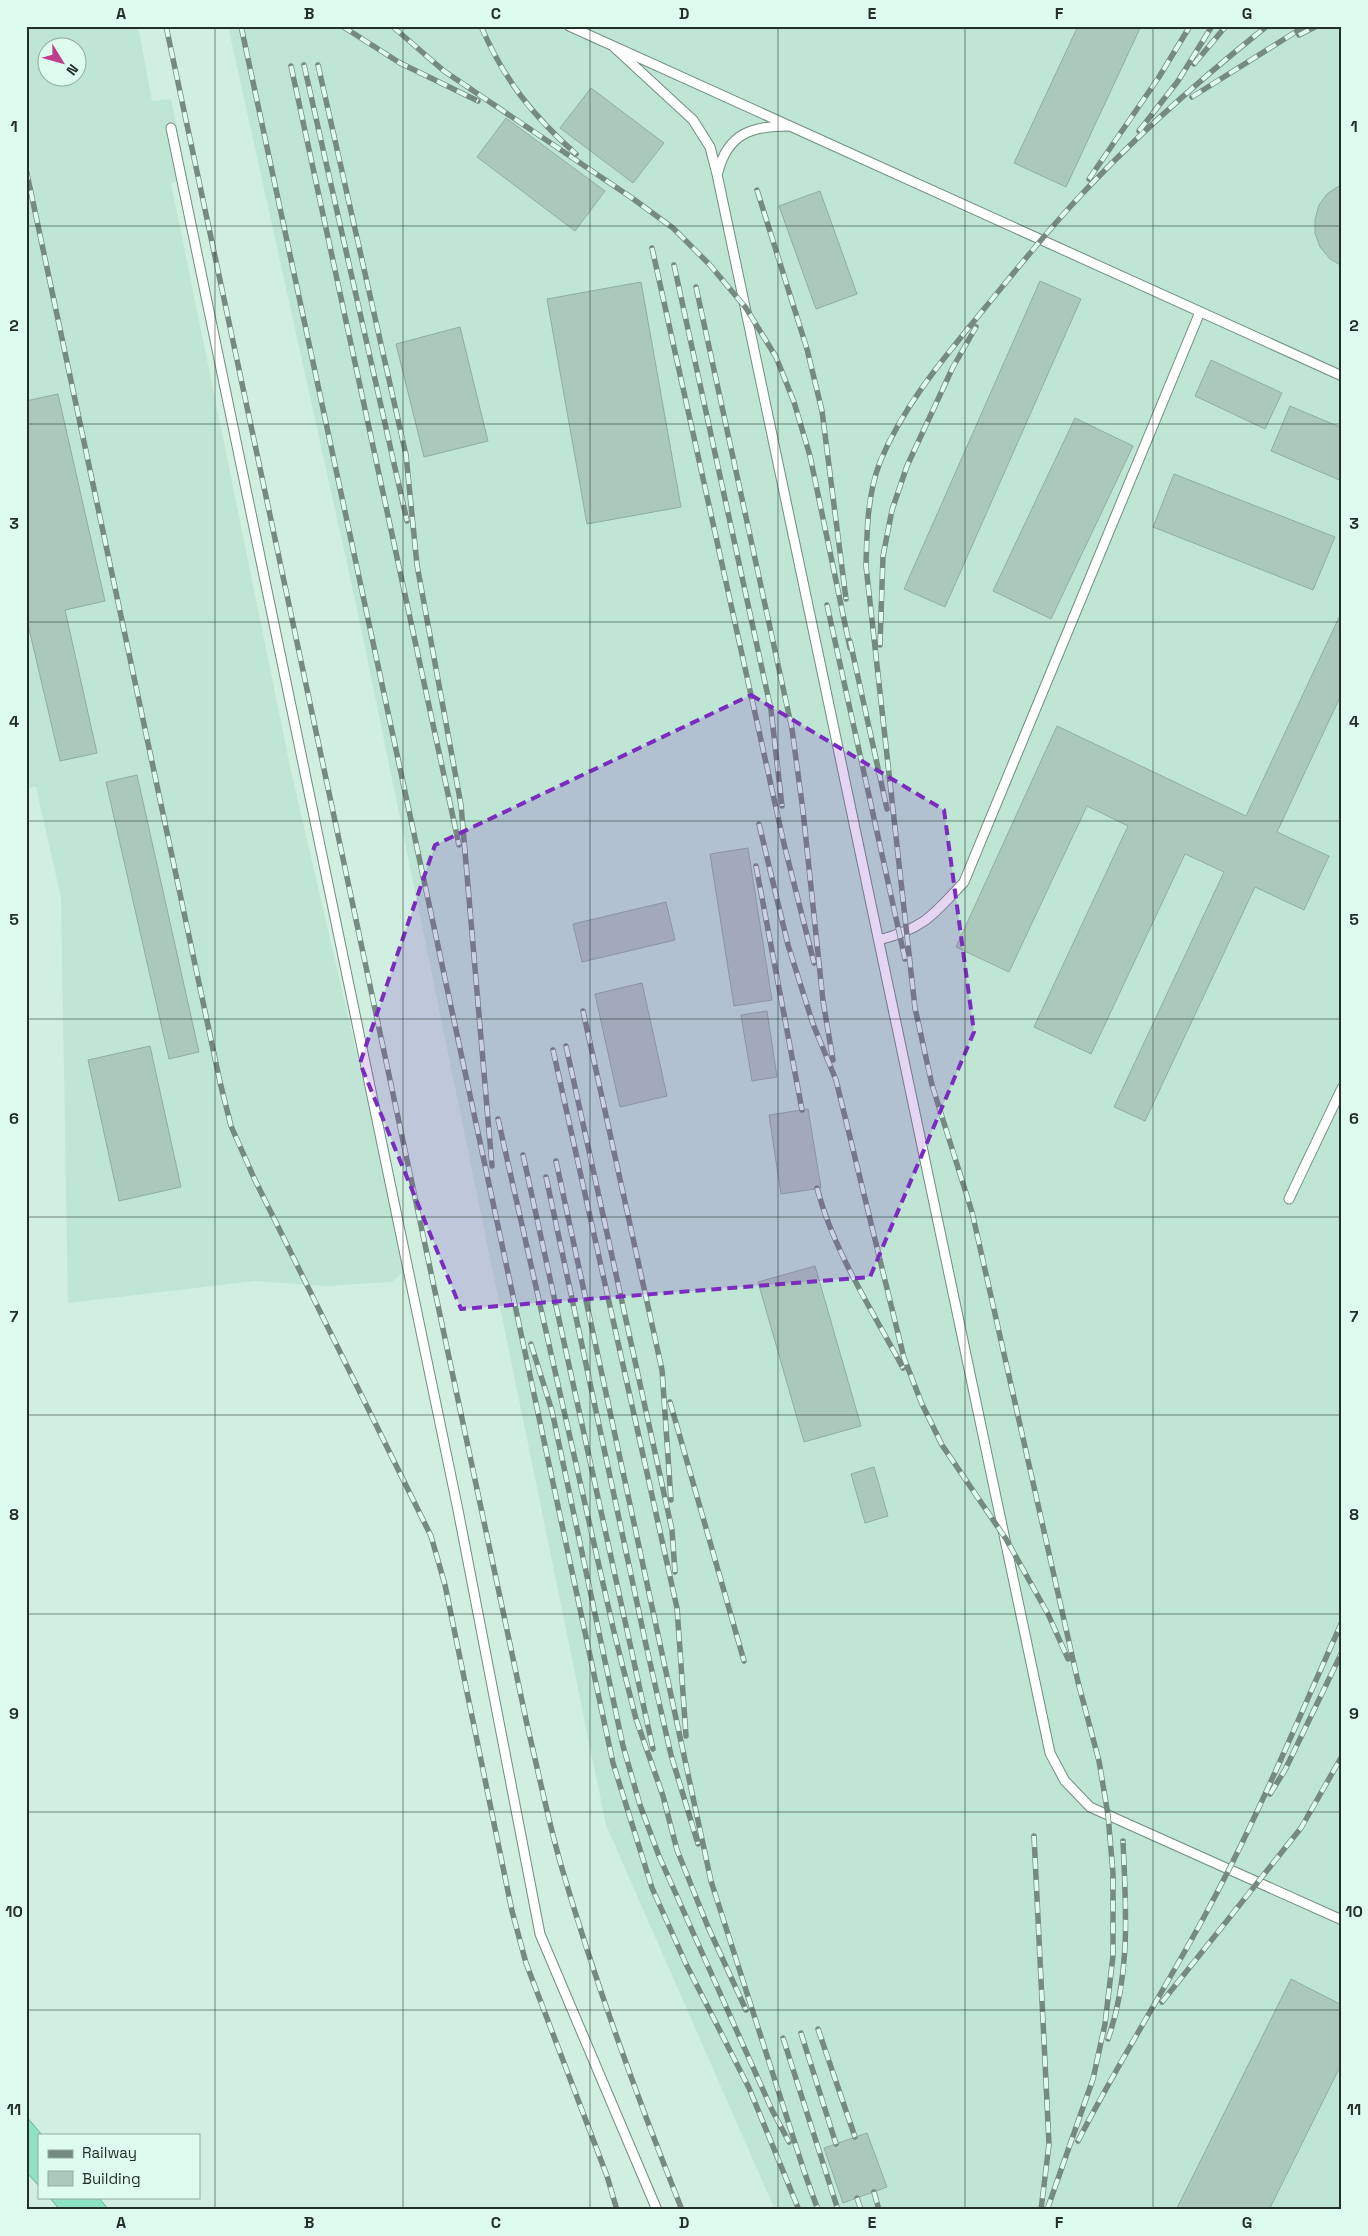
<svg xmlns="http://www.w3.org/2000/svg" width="1368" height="2236" font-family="'Space Grotesk',sans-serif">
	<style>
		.built { fill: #bfe6d4; fill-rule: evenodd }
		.water { fill: #8de3bf; stroke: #6dad92 }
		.building { fill: #abc9bb; stroke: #90ada0 }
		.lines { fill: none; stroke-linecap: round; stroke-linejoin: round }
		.lane-casing { stroke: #708d80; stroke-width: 11 }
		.lane { stroke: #fff; stroke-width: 9 }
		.rail-casing { stroke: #758a81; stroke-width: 5.5 }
		.rail { stroke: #defcee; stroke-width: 4; stroke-dasharray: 11; stroke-linecap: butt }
		.marked { fill: #7b2cbf; fill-opacity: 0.2; stroke: #7b2cbf; stroke-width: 4; stroke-dasharray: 10 6; stroke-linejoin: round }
		.grid { fill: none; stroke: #232f2a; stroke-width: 1; stroke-opacity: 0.55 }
		.neatline { fill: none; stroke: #232f2a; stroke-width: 2 }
		.grid-label { font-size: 16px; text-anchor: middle; font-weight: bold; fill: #232f2a }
	</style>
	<rect width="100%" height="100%" fill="#d0efe1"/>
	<path class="built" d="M 26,26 L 138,26 L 152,101 L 171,99 L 188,180 L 171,183 L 291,771 L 407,1269 L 392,1282 L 326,1286 L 255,1281 L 68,1303 L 61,898 L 36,787 L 26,788 ZM 48,48 L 78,48 L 78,78 L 48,78 Z
		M 228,26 L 1342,26 L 1342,2210 L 775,2210 L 606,1825 L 359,618 Z"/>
	<path class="water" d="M 26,2116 L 42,2135 L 39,2135 L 39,2186 L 26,2172 Z
		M 49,2197 L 98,2197 L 109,2210 L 60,2210 Z"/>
	<path class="building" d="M 1078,26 L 1141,26 L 1066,187 L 1014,163 Z
		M 591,88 L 664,143 L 633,183 L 560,128 Z
		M 506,118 L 605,191 L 575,231 L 477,157 Z
		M 1342,184 L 1342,266 L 1330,259 L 1320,247 L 1315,233 L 1315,219 L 1319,205 L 1327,194 Z
		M 820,191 L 857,294 L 816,309 L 779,206 Z
		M 1040,281 L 1081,299 L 945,607 L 904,589 Z
		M 641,282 L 681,507 L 587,524 L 547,299 Z
		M 460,327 L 488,441 L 424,457 L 396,344 Z
		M 1211,360 L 1282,393 L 1265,429 L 1195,396 Z
		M 58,394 L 105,601 L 65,610 L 97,753 L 60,761 L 26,616 L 26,401 Z
		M 1290,406 L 1342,428 L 1342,481 L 1271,451 Z
		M 1075,418 L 1133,446 L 1051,619 L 993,591 Z
		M 1174,474 L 1335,537 L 1313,590 L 1153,527 Z
		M 1342,611 L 1342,693 L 1277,832 L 1329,856 L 1304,910 L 1255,887 L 1145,1121 L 1114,1107 L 1224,872 L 1185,854 L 1091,1054 L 1034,1027 L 1128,826 L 1087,806 L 1009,972 L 956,947 L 1057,726 L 1246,816 Z
		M 137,775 L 199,1052 L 169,1059 L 106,782 Z
		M 748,848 L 772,1000 L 734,1006 L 710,854 Z
		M 666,902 L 675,940 L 582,962 L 573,924 Z
		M 642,983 L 667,1096 L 620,1107 L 595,994 Z
		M 767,1011 L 777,1077 L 752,1081 L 741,1015 Z
		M 150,1046 L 181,1187 L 119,1201 L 88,1060 Z
		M 808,1109 L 821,1188 L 781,1194 L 769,1115 Z
		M 815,1266 L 861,1426 L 804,1442 L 758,1282 Z
		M 874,1467 L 888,1516 L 865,1523 L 851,1474 Z
		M 1291,1979 L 1342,2005 L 1342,2063 L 1269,2210 L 1176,2210 Z
		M 867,2133 L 887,2187 L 843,2203 L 824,2148 Z"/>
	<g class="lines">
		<g class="lane-casing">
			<path id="lane" d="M 569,26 L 1342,376
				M 615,48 L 693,120 L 710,147 L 717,174 L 1050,1753 L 1065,1781 L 1090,1807 L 1342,1920
				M 171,128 L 458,1510 L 540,1934 L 657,2210
				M 718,172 C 728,133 752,126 789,126
				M 879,940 C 925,928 933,915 964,882 L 1200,312
				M 1289,1199 L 1342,1088"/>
		</g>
		<use href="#lane" class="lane"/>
		<g class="rail-casing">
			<path id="rail" d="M 166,26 L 528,1729 C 539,1774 548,1820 561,1865 C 595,1982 637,2097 682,2210
				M 241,26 L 613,1763 L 652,1888 L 686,1964 L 749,2088 L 799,2210
				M 342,26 L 400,63 L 478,101
				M 392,26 L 444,71 L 632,198 L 673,228 L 709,264 L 746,308 L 776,357 L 794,402 L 810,456 L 850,648
				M 481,26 C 504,80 533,116 576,154
				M 1299,35 L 1317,26
				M 1194,64 L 1226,26
				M 304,65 L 407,521
				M 318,65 L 406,455 L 417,565 L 461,805 L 492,1166
				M 291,66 L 459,845
				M 1192,97 L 1305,26
				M 1139,131 L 1178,81 L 1212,26
				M 26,169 L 220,1082 L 231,1126 L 254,1178 L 431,1536 L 445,1585 L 512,1911 L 526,1963 L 607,2176 L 617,2210
				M 1089,179 L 1159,77 L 1190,26
				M 757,190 L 807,349 L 822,411 L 846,599
				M 652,248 L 784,844 L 814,963
				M 674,265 L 771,710 L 782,806
				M 696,287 L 792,729 L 803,811 L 823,1001 L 833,1060
				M 827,605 L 905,959
				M 850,641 L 887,809
				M 880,645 L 883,556 L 892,510 L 907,466 L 953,367 L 976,327
				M 759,824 L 788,945 L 813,1024 L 836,1080 L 904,1358 L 922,1404 L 942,1445 L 1006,1539 L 1048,1614 L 1068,1659
				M 756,866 L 802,1110
				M 583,1011 L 662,1370 L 671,1500
				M 566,1046 L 672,1530 L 675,1572
				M 553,1050 L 677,1608 L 686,1736
				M 498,1119 L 614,1632 L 636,1719 L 663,1796 L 677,1850 L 708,1927 L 746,2010
				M 523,1155 L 653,1749
				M 556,1161 L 711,1881 L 804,2171 L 818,2210
				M 546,1177 L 646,1645 L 671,1755 L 698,1844
				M 817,1188 C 834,1252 872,1310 903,1368
				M 531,1344 L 552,1411 L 623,1746 L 640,1805 L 659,1856 L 772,2110 L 789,2142
				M 670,1402 L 744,1661
				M 1270,1794 L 1285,1770 L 1342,1652
				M 1034,1836 L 1049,2144 L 1041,2210
				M 1162,2002 L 1301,1828 L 1342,1756
				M 818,2029 L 855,2137
				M 801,2033 L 836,2144
				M 783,2038 L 838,2210
				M 1108,2039 C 1131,1974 1126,1909 1123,1841
				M 1078,2141 C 1117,2065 1163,1992 1204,1917 C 1256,1822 1297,1721 1342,1622
				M 874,2192 L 879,2210
				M 857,2198 L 861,2210
				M 1047,2210 L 1093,2079 L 1105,2024 L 1113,1956 L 1113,1873 L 1108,1815 L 1099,1761 L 1078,1682 L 972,1212 L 932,1085 L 915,1008 L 866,566 C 867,531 867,496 880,462 C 904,404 945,357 984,309 C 1012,275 1040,240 1069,208 C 1129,142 1198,81 1267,26"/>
		</g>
		<use href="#rail" class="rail"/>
	</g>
	<path class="marked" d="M 751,695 L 944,810 L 974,1032 L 870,1277 L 461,1309 L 360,1063 L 435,845 Z"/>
	<path class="grid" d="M 215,26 L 215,2210M 403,26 L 403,2210M 590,26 L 590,2210M 778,26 L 778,2210M 965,26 L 965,2210M 1153,26 L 1153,2210M 26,226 L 1342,226M 26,424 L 1342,424M 26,622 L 1342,622M 26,821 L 1342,821M 26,1019 L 1342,1019M 26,1217 L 1342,1217M 26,1415 L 1342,1415M 26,1614 L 1342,1614M 26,1812 L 1342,1812M 26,2010 L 1342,2010"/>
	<rect width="1368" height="2236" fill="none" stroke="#defcee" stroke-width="55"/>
	<rect x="38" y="2134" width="162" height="65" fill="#defcee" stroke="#93aaa0"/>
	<rect x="48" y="2150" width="25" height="8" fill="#758a81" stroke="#93aaa0"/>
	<text x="82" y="2158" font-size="15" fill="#232f2a">Railway</text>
	<rect x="48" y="2171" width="25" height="15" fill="#abc9bb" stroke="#93aaa0"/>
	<text x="82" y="2184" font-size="15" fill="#232f2a">Building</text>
	<g transform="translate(62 62) rotate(127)"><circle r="24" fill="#defcee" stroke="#93aaa0"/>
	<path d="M0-4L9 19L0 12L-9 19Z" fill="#bc3e8c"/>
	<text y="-8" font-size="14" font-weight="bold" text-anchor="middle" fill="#232f2a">N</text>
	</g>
	<rect x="28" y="28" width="1312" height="2180" class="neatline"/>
	<g class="grid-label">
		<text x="121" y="19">A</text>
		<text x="309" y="19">B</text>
		<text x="496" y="19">C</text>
		<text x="684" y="19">D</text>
		<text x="872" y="19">E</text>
		<text x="1059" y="19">F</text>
		<text x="1247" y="19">G</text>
		<text x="14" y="132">1</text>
		<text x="1354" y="132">1</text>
		<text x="14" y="331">2</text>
		<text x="1354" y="331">2</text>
		<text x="14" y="529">3</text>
		<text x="1354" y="529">3</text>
		<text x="14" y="727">4</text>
		<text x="1354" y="727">4</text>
		<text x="14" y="925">5</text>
		<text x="1354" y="925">5</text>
		<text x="14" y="1124">6</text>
		<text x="1354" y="1124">6</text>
		<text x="14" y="1322">7</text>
		<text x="1354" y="1322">7</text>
		<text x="14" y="1520">8</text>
		<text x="1354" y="1520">8</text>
		<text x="14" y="1719">9</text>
		<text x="1354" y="1719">9</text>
		<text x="14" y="1917">10</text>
		<text x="1354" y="1917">10</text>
		<text x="14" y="2115">11</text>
		<text x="1354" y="2115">11</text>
		<text x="121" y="2228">A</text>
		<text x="309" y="2228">B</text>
		<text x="496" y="2228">C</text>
		<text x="684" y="2228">D</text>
		<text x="872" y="2228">E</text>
		<text x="1059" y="2228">F</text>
		<text x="1247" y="2228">G</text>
	</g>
</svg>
